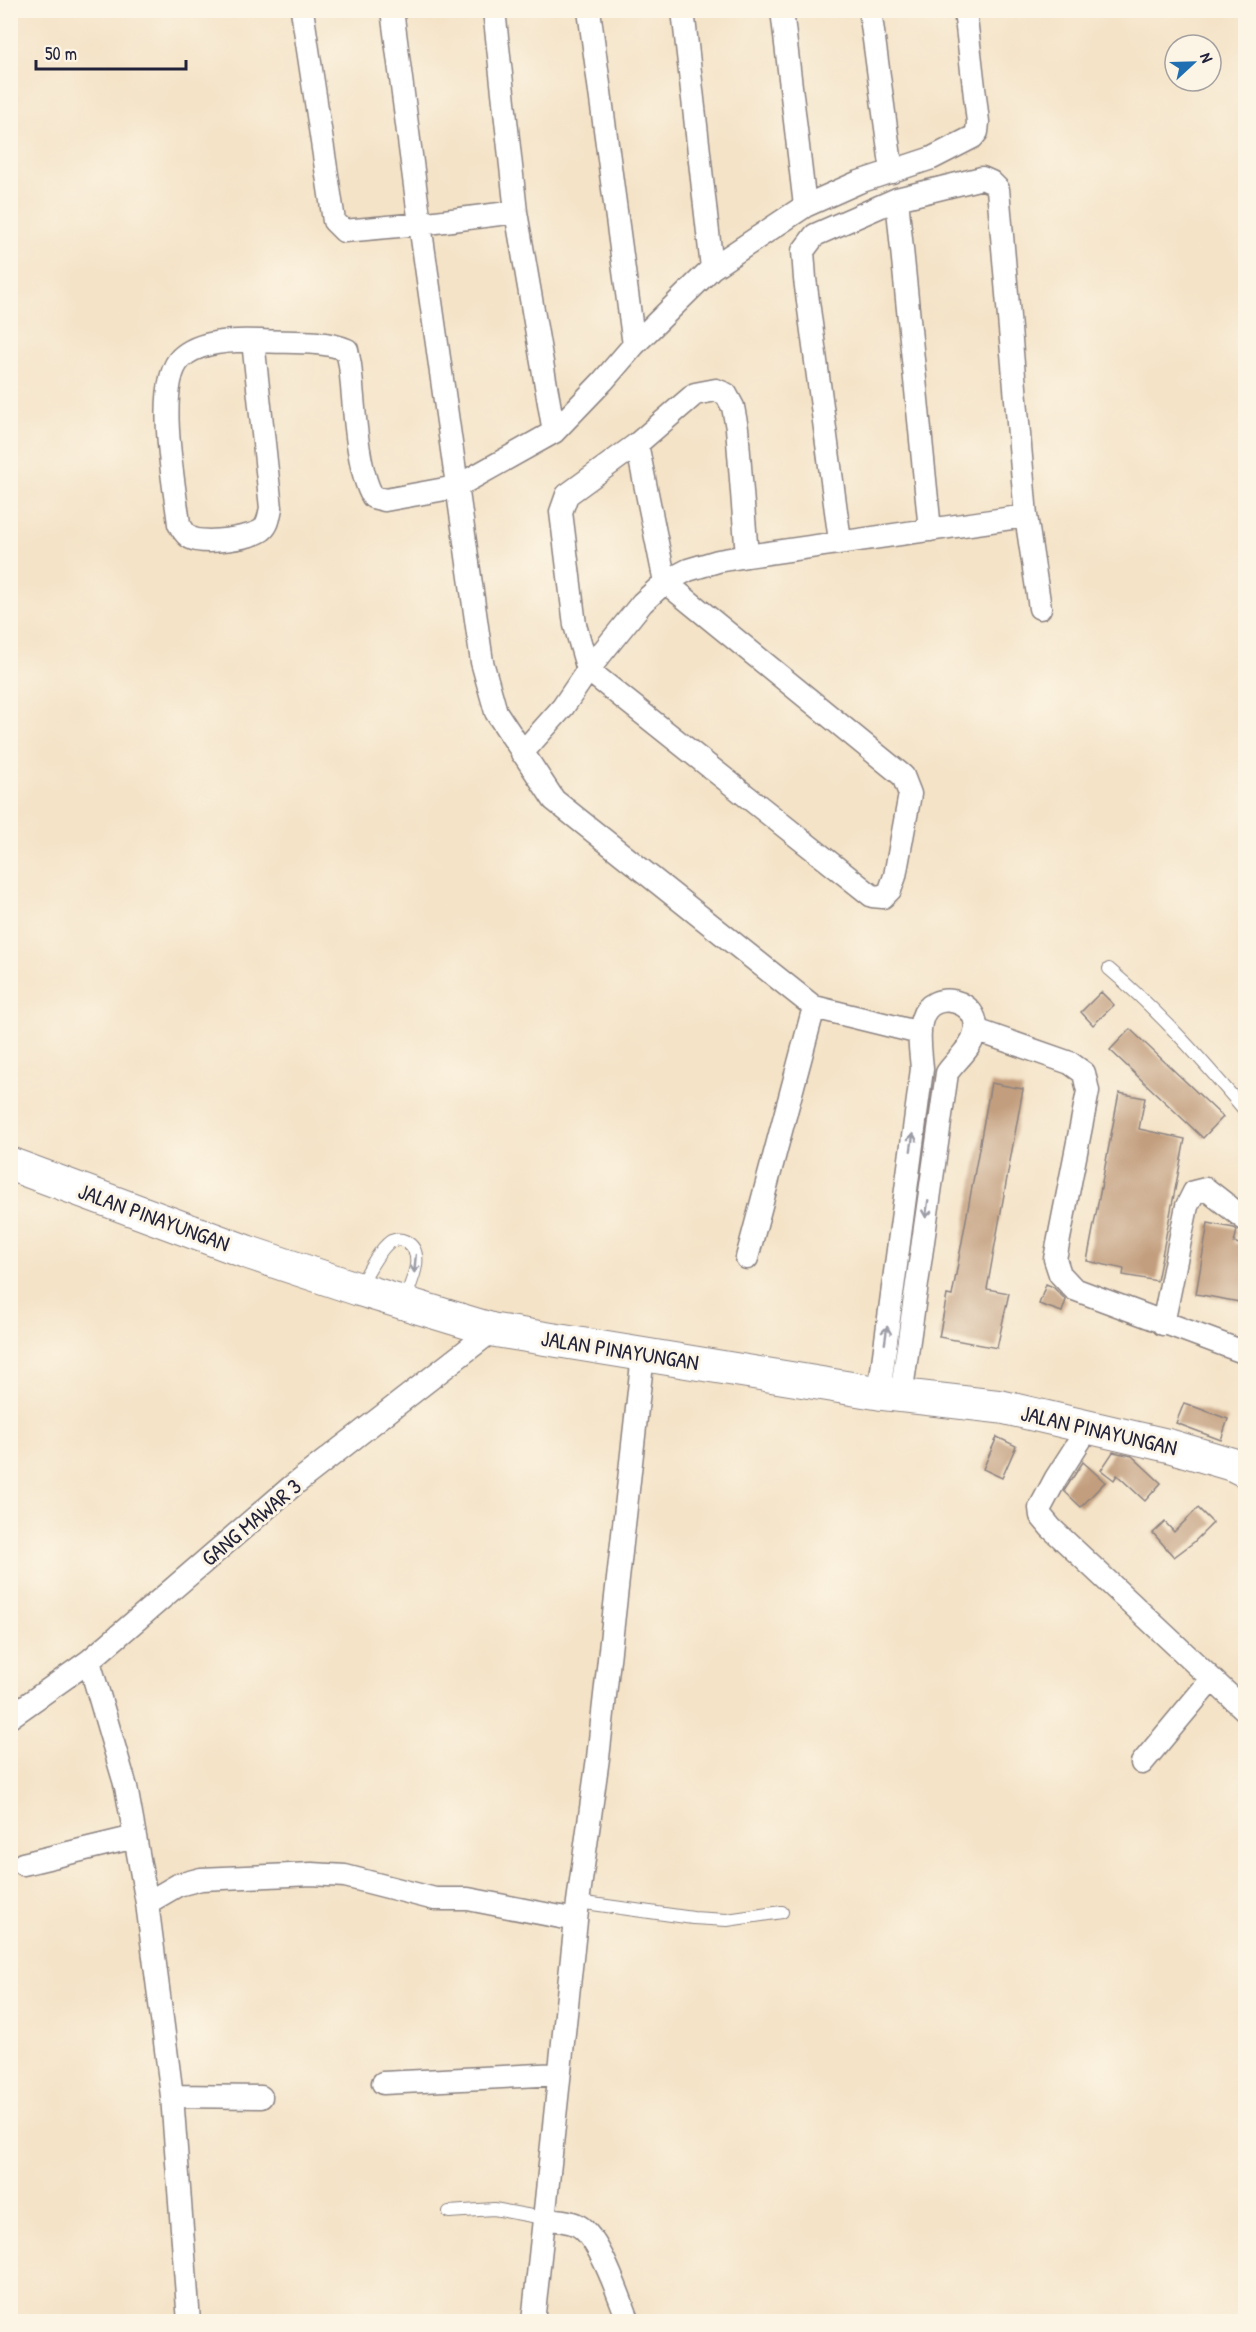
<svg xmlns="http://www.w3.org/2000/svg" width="1256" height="2332" font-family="'Patrick Hand',sans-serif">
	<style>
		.building { fill: #c29e7e }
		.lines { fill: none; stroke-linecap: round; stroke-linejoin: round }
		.service-casing { stroke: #8b8281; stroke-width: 14 }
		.minor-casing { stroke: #8b8281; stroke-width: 25 }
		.secondary-casing { stroke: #8b8281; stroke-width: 35 }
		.service { stroke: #fff; stroke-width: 12 }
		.minor { stroke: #fff; stroke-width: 22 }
		.secondary { stroke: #fff; stroke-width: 33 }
		.oneway { stroke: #9c9ca7 }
		.labels { text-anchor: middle; stroke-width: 6; stroke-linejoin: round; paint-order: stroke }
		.street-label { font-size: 22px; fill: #22223b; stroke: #fcf5e5 }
	</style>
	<rect width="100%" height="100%" fill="#fcf5e5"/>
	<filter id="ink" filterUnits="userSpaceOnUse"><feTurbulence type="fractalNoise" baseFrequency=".0167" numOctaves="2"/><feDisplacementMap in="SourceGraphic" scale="12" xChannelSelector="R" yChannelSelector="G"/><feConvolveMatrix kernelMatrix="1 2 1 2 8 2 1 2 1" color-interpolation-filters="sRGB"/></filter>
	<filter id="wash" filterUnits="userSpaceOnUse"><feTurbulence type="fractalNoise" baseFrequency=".008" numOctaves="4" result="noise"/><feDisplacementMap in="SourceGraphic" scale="24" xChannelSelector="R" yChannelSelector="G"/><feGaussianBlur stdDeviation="1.35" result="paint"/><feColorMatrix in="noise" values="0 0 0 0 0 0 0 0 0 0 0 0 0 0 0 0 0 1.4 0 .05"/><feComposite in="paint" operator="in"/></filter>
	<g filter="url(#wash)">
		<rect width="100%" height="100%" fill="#f4e3c7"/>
		<g id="blocks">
			<path class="building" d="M 1101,992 L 1114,1005 L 1093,1025 L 1081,1012 Z
				M 1130,1029 L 1223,1117 L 1203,1138 L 1110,1050 Z
				M 991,1083 L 1023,1089 L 987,1289 L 1009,1293 L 997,1348 L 939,1337 L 947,1295 L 952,1296 Z
				M 1119,1093 L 1145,1098 L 1139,1129 L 1185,1139 L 1157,1281 L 1123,1275 L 1124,1269 L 1087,1261 Z
				M 1208,1223 L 1234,1228 L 1237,1230 L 1234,1243 L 1245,1245 L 1245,1303 L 1196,1294 Z
				M 1046,1284 L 1053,1287 L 1066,1300 L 1062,1312 L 1039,1304 Z
				M 1184,1403 L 1228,1419 L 1221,1440 L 1176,1423 Z
				M 997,1437 L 1016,1446 L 1002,1478 L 983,1469 Z
				M 1113,1452 L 1132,1456 L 1161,1483 L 1145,1501 L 1117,1475 L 1114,1480 L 1101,1470 Z
				M 1083,1462 L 1105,1482 L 1081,1507 L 1064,1491 Z
				M 1198,1508 L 1213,1523 L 1194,1542 L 1174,1557 L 1153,1533 L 1165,1522 L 1174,1532 Z"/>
		</g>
	</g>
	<g filter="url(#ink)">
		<use href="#blocks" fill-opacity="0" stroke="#8b8281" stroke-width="1.5"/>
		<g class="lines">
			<g class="service-casing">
				<path id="service" d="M 1109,969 C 1160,1012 1203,1061 1246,1112
					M 359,1288 C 366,1275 379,1249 391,1241 C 396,1239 401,1239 405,1241 C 428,1252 410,1285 404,1301
					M 578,1902 L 693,1918 L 727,1920 L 782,1912
					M 449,2212 L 494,2209 L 543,2218"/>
			</g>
			<g class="minor-casing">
				<path id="minor" d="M 302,10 L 334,221 L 344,231 L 420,224 L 482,662 L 496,712 L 554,800 L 814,1007 L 920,1033
					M 392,10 L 420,224 L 516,212
					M 494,10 L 516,212 L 554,432
					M 589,10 L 634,345
					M 683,10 L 712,268
					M 782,10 L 805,206
					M 870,10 L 892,172
					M 897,199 L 930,530
					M 253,341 L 271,508 C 269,516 269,524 262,530 C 251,538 204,545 191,538 C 185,535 183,530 179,524 C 175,488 154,384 181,358 C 200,340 236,340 260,341 C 288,343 321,339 347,350 L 350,365 C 354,400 356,469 373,497 L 385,500 L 456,487 L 554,432 L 603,381 L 634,345 L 712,268 L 805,206 L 859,182 L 932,158 L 973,137 L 977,132 L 978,122 L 965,10
					M 637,444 L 665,582 L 903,776 L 910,794 L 895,876 L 890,890 L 883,897 L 872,896 L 588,670 L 575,625 L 561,512 L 567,495 L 637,444 L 695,394 L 716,390 L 726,394 L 733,407 L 737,428 L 747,556
					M 840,541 L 805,279 L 803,251 L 815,235 L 897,199 L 982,178 L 991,182 L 998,189 L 1026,516 L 1040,608
					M 522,753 L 563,707 L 588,670 L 642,603 L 665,582 L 688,570 L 718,561 L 747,556 L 1026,516
					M 976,1030 L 1070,1063 L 1084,1073 L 1088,1091 L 1055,1259 L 1060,1274 L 1074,1289 L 1246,1353
					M 747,1258 L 814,1007
					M 1163,1324 L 1187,1206 L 1194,1192 L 1206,1189 L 1246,1220
					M 879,1393 L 922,1069 C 921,1053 917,1034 922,1019 C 931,987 982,1000 975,1032 C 972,1048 956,1060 947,1073 L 901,1396
					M 1088,1428 L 1056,1478 L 1040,1508 L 1041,1516 L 1051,1528 L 1246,1711
					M 89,1661 L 126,1787 L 147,1903 L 172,2096 L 189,2322
					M 10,1717 L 89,1661 L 291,1487 L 493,1330
					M 1142,1763 L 1212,1679
					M 23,1864 L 135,1837
					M 147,1903 L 178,1885 L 201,1879 L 312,1874 L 345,1876 L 435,1899 L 468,1899 L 576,1920
					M 383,2083 L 559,2074
					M 172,2096 L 261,2097
					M 543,2218 C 553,2220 566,2220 575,2224 C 599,2233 619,2298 629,2322
					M 533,2322 L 578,1902 L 598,1758 L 643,1355"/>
			</g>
			<g class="secondary-casing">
				<path id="secondary" d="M 10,1164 L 247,1252 L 358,1289 L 493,1330 L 879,1393 L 1002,1407 L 1170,1446 L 1234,1465 L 1246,1471"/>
			</g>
			<use href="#service" class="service"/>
			<use href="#minor" class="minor"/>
			<use href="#secondary" class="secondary"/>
		</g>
		<defs><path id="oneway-shaft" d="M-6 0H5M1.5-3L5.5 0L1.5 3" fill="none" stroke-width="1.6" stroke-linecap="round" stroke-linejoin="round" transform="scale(1.5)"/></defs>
		<g class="oneway">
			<use href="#oneway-shaft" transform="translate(912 1142) rotate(-82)"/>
			<use href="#oneway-shaft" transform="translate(927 1209) rotate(98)"/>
			<use href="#oneway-shaft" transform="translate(415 1264) rotate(95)"/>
			<use href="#oneway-shaft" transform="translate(886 1335) rotate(-82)"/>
		</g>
	</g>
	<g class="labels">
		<g class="street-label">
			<text transform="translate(154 1217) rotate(20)" y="8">JALAN PINAYUNGAN</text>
			<text transform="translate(620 1350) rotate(9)" y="8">JALAN PINAYUNGAN</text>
			<text transform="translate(1099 1430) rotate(13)" y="8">JALAN PINAYUNGAN</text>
			<text transform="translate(251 1522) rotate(-40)" y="8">GANG MAWAR 3</text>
		</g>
	</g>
	<rect width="1256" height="2332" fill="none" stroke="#fcf5e5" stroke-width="36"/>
	<g transform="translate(1193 63) rotate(68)"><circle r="28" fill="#fcf5e5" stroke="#a5a1a1" stroke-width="1.5"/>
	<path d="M0-4.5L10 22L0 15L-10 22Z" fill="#1f6fb2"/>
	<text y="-9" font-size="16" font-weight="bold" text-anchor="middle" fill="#22223b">N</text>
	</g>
	<path d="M36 60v9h150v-9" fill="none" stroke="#22223b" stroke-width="3"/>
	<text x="45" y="60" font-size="18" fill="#22223b" stroke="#fcf5e5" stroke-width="4.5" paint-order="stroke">50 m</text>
</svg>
